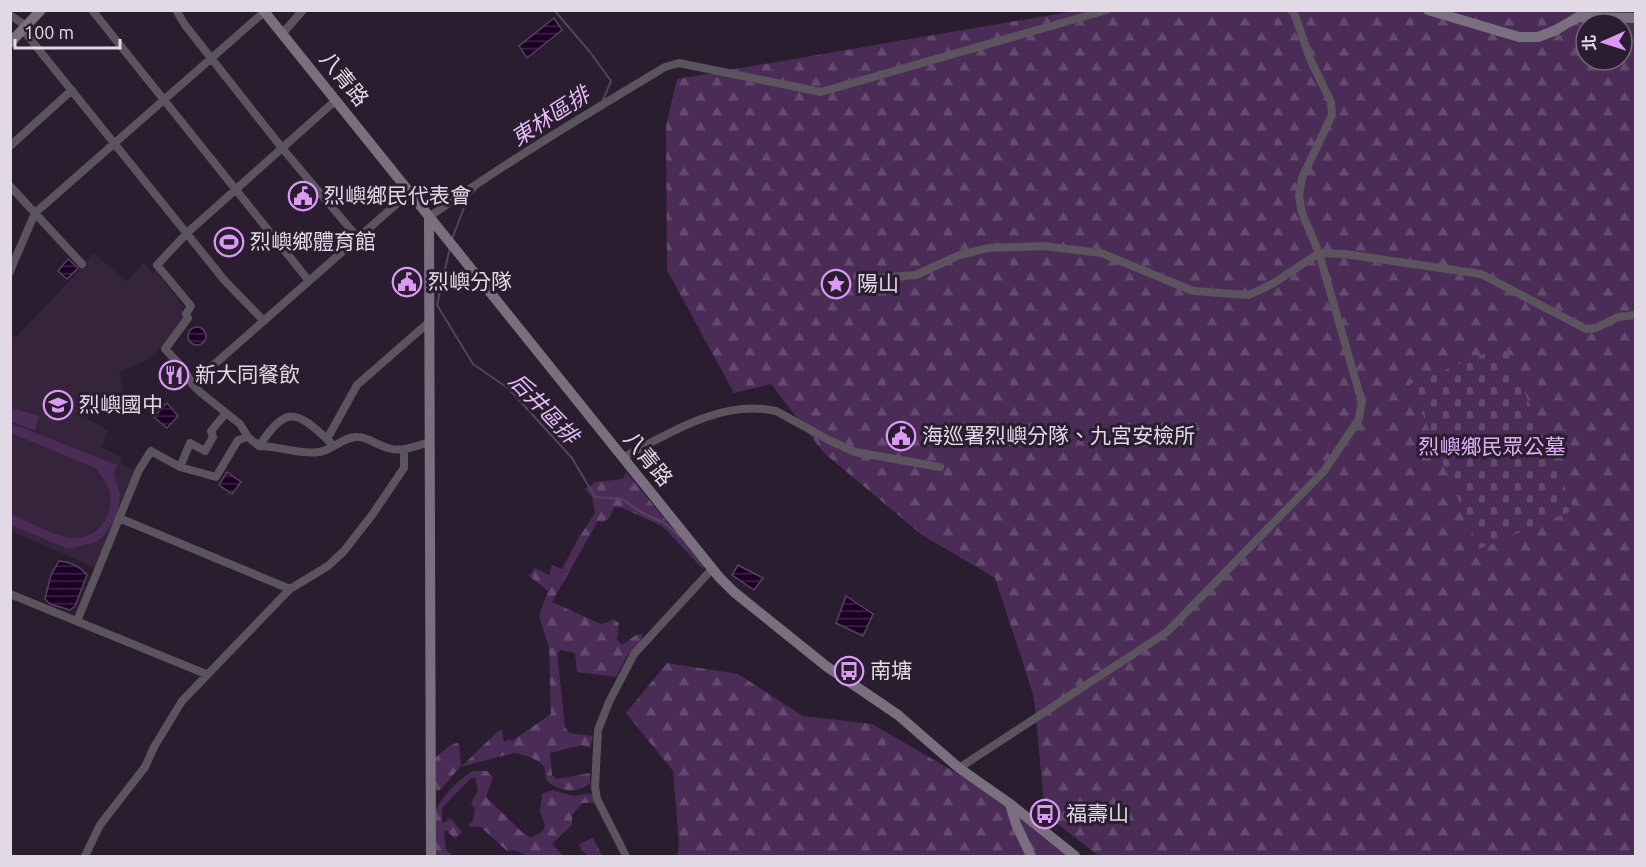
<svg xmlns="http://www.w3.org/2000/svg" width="1646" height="867" font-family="Ubuntu,'Noto Sans TC',sans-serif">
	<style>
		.built { fill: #36243d }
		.green { fill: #4a2c56 }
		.forest { fill: url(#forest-firs); fill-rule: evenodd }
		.cemetery { fill: url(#cemetery-stones) }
		.water { fill: url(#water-rules); stroke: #574160; stroke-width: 1.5 }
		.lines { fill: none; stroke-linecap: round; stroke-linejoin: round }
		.stream { stroke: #574160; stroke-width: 2 }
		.street { stroke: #5b545e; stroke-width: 8 }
		.secondary { stroke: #7a6f7f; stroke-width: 10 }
		.labels { text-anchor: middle; stroke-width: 6; stroke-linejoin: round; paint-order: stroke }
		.street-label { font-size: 21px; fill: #e2d9e6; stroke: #2a1d30 }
		.poi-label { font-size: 21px; fill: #e2d9e6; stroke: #2a1d30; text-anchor: start }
		.park-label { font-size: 21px; fill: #e1aef6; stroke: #2a1d30 }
		.water-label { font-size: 22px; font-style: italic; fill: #e5bcf6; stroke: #2a1d30 }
	</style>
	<defs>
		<pattern id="forest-firs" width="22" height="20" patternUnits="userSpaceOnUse" patternTransform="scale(1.5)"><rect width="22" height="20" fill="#4a2c56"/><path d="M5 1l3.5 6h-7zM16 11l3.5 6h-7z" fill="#644a6e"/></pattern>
		<pattern id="cemetery-stones" width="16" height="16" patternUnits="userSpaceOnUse" patternTransform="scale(1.5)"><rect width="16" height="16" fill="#4a2c56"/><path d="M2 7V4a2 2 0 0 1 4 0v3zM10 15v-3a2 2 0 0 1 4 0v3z" fill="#644a6e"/></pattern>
		<pattern id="water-rules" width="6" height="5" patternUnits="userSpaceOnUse" patternTransform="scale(1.5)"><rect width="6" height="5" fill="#1c0026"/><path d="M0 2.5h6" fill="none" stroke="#3d2546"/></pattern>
	</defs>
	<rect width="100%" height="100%" fill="#2a1d30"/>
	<path class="built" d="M 93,253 L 127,281 L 143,263 L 153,273 L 156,271 L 184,307 L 182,310 L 185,318 L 163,345 L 146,361 L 119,372 L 123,391 L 87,418 L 108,431 L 101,447 L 123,458 L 120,463 L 136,472 L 96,568 L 11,531 L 10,336 L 16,337 L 80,270 Z"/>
	<path class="green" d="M 12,408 L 39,416 L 35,430 L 11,422 Z
		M 10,423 L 117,465 L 114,474 L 120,494 L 117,516 L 102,538 L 93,543 L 68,549 L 11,525 L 11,514 C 25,520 57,537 71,538 C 99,540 117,513 108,487 C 105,480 100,474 95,468 L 11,433 Z"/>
	<path class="forest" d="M 1074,11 L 1635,11 L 1635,856 L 1099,856 L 1045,814 L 1034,697 L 995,578 L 922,535 L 824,453 L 771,384 L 734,393 L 667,270 L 666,126 L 677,79 ZM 1586,24 L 1622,24 L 1622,60 L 1586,60 Z
		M 626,472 L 704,566 L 703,569 L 662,526 L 622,508 L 614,507 L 609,519 L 602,522 L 598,521 L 552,602 L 601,624 L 609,622 L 613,619 L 619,623 L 617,640 L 622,645 L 636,635 L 642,634 L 642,640 L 627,656 L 616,677 L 577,672 L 575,653 L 560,650 L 557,653 L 565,727 L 569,733 L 593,736 L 590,748 L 582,745 L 550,753 L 552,775 L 557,779 L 590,773 L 590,783 C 577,795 558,791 546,780 C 545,777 546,773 545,770 C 543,760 523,754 514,753 L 460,767 L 442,788 L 438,791 L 436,789 L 435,758 L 449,746 L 459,742 L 461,767 L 497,732 L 502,730 L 504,742 L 509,739 L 512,741 L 551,714 L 549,647 L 539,616 L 548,591 L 529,576 L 535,568 L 549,575 L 552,565 L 562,569 L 578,539 L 595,513 L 592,497 L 585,489 L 595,482 L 623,479 Z
		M 667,663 L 738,674 L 803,716 L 872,724 L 970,781 L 1065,849 L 1073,856 L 677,856 L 679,844 L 673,771 L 626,713 Z
		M 473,771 L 487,771 L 493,778 L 486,797 L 522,832 L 531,838 L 543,831 L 545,825 L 540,812 L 542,794 L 552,790 L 574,796 L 591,793 L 594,803 L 582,803 L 572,815 L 572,825 L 552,844 L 563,856 L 528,856 L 514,850 L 507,851 L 481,827 L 468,826 L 473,821 L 475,809 L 471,804 L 478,790 L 475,778 L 471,778 L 442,808 L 442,821 L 444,823 L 450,818 L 462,832 L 455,839 L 446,830 L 444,833 L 446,850 L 453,856 L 436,856 L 436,810 C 443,795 459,779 473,771 Z
		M 593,838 L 602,856 L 589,856 L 582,851 L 579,844 Z"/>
	<path class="cemetery" d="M 1505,345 L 1574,510 L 1479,549 L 1410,384 Z"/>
	<path class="water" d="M 554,18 L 562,30 L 527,58 L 519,46 Z
		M 68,259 L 78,268 L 67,279 L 58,271 Z
		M188 336a9 9 0 1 1 18 0a9 9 0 1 1-18 0Z
		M 167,403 L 178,416 L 167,428 L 154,417 Z
		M 227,472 L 241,482 L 232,494 L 219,485 Z
		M 59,561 C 70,562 80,566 87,575 L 75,606 L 70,610 L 50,604 L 45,599 L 51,575 Z
		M 738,565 L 763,578 L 754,590 L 732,575 Z
		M 846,596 L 873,614 L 863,636 L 836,623 Z"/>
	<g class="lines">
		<path class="stream" d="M 554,10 L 590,52 L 611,81 L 603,100
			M 452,239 L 468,197 L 477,188
			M 450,247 L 437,305 L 473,364 L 509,389 L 572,458 L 595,497 L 622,499 L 641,512 L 666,524 L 680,537
			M 10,279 L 14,270"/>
		<path class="street" d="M 92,10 L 309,281
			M 176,10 L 185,25 L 282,148 L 358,238
			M 10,15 L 26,26
			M 23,30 L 225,281 L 264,321
			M 282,34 L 303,10
			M 336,100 L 187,233 L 157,265 L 191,306 L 186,314 L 188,318 L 165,349 L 184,369 L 192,384 L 200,392 L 240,424 L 248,437 L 259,446 C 278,446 302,455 319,452 C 333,450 344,436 358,437 C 366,437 373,442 380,445 C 398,454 412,448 429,442
			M 10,146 L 72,90
			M 10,186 L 82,264
			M 429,217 C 505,163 585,115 665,67 L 679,63 L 821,92 L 1107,10
			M 10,271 L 35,213 L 264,12
			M 857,276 L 864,279 L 916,275 L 957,256 L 988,248 L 1043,246 L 1101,253 L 1193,291 L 1249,295 L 1274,283 L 1319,253 L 1345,254 L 1481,274 L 1586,329 L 1596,328 L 1618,317 L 1636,315
			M 192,384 L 409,193
			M 327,439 L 357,385 L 428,323
			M 259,446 C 287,405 296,410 330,442
			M 622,458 C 668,434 721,399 776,411 L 829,440 L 855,452 L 940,467
			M 180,467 L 190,443 L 205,451 L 213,437 L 211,431 L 226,413
			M 119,518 L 290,589
			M 10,594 L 206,674
			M 77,621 L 139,470 L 151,451 L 180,467 L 216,477 L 238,440 L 248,437
			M 959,768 L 1167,632 L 1324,471 L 1359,419 L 1362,400 L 1359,392 L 1319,253 L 1302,213 L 1299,196 L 1302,178 L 1332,115 L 1331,102 L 1310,59 L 1295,15 L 1291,10
			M 85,856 L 100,825 L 145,767 L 154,747 L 182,701 L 290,589 L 328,566 L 344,551 L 372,515 L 404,468 L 404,451
			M 626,856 L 597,799 L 595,787 L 598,730 L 609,702 L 634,654 L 712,569"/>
		<path class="secondary" d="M 263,10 L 719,577 L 734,592 L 826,666 L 898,715 L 959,768 L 1009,803 L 1075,856
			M 1428,10 L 1519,37 L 1538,37 L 1556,30 L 1578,17 L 1636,18
			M 10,43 L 41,10
			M 429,217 L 431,856
			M 1010,804 L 1016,824 L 1031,856"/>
	</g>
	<defs>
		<g id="civic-ring" transform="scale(1.5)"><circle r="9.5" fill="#2a1d30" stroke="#db99f5" stroke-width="1.5"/><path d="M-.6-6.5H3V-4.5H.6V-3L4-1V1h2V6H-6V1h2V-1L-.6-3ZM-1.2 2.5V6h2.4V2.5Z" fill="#db99f5"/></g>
		<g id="stadium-ring" transform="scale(1.5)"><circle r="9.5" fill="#2a1d30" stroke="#db99f5" stroke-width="1.5"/><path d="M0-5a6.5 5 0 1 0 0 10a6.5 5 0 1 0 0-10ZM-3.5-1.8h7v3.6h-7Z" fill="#db99f5"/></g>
		<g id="sight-ring" transform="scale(1.5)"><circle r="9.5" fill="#2a1d30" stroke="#db99f5" stroke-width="1.5"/><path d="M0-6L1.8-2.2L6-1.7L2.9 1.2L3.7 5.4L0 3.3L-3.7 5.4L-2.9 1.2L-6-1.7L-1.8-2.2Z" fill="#db99f5"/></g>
		<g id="restaurant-ring" transform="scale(1.5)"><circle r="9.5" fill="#2a1d30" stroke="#db99f5" stroke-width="1.5"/><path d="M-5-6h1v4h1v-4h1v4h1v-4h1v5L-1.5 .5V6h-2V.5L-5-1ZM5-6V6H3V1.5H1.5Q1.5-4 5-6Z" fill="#db99f5"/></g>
		<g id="school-ring" transform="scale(1.5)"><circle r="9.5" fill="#2a1d30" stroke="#db99f5" stroke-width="1.5"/><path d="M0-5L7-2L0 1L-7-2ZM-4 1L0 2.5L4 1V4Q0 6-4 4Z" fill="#db99f5"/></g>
		<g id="bus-ring" transform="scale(1.5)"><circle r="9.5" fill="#2a1d30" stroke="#db99f5" stroke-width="1.5"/><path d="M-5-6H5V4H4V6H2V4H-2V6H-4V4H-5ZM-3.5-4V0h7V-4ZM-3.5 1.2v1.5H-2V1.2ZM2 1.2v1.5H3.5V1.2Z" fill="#db99f5"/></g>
	</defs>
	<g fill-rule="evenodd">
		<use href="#civic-ring" x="303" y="196"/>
		<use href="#stadium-ring" x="229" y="242"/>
		<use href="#civic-ring" x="407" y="282"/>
		<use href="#sight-ring" x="836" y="284"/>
		<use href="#restaurant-ring" x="174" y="375"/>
		<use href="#school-ring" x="58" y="405"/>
		<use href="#civic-ring" x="901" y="436"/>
		<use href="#bus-ring" x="849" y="671"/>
		<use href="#bus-ring" x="1045" y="814"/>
	</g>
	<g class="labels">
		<g class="street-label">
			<text transform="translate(344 79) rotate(51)" y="7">八青路</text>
			<text transform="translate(648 459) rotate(51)" y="7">八青路</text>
		</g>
		<g class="poi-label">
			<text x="324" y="203">烈嶼鄉民代表會</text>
			<text x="250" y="249">烈嶼鄉體育館</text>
			<text x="428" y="289">烈嶼分隊</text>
			<text x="857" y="291">陽山</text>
			<text x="195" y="382">新大同餐飲</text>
			<text x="79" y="412">烈嶼國中</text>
			<text x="922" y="443">海巡署烈嶼分隊、九宮安檢所</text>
			<text x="870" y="678">南塘</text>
			<text x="1066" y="821">福壽山</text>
		</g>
		<g class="park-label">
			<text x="1492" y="454">烈嶼鄉民眾公墓</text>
		</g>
		<g class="water-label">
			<text transform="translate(550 116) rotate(-33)" y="8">東林區排</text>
			<text transform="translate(544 408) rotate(46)" y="8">后井區排</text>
		</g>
	</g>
	<rect width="1646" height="867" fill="none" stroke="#e2d9e6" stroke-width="24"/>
	<g transform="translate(1604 42) rotate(267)"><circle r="28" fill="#2a1d30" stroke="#746879" stroke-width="1.5"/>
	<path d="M0-4.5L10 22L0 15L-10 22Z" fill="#db99f5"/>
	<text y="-9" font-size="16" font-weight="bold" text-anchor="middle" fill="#e2d9e6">北</text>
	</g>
	<path d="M15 39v9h105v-9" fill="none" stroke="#e2d9e6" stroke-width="3"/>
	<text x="24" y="39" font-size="18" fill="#e2d9e6" stroke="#2a1d30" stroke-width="4.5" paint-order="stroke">100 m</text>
</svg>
